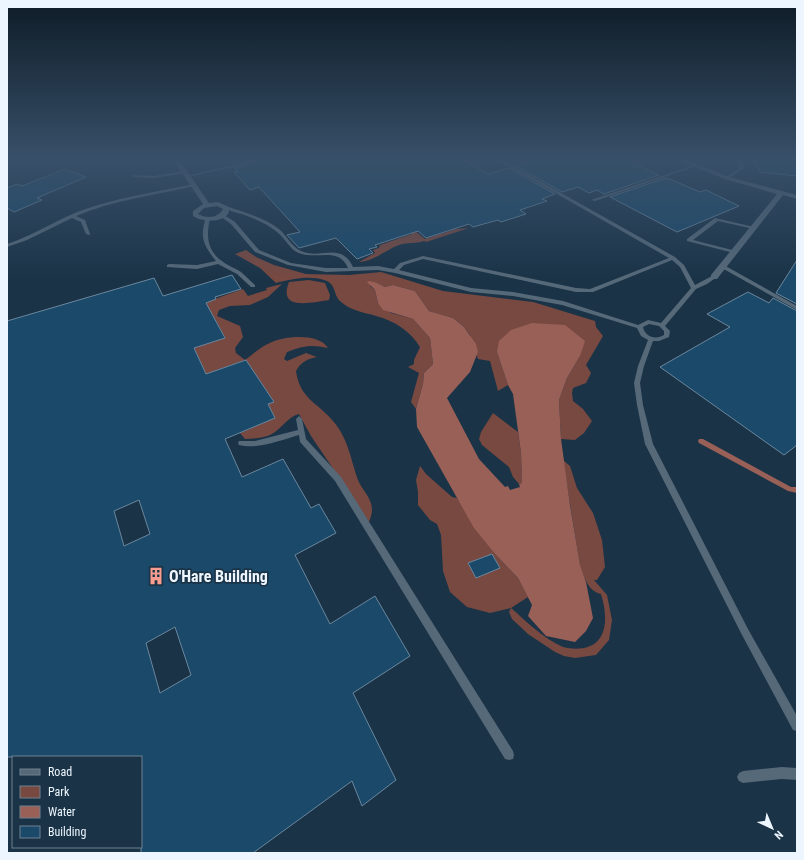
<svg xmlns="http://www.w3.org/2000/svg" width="804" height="860" font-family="'Roboto Condensed',sans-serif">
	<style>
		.green { fill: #784941 }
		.water { fill: #996057 }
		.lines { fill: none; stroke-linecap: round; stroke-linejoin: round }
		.stream { fill: #996057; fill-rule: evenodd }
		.building { fill: #1a496a; stroke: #6b879e; fill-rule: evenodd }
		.service { fill: #566979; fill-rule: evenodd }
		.minor { fill: #566979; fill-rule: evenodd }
		.labels { text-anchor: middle; stroke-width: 3.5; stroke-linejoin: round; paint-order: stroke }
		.near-poi-label { font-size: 16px; font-weight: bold; fill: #edf6fe; stroke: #1a3347; text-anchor: start }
	</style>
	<rect width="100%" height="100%" fill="#1a3347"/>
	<path class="green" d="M 410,227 L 425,239 L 456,229 L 469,228 L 426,242 L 424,241 C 415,244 408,242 399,245 C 385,250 375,261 359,262 L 375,253 L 373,250 L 379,248 L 380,245 L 412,234 L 406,228 Z
		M 246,250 L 256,257 L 274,265 L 306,274 L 349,275 L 381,272 L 443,291 L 533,302 L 595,321 L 596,327 L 603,336 L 586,365 L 591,373 L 586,383 L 573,388 L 572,393 L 573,401 L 583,409 L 592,421 L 584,433 L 575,440 L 561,439 L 559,400 L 567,378 L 580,356 L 497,352 L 508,385 L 498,391 L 490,361 L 478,359 L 470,335 L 464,327 L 453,318 L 429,311 L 415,291 L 393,285 L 385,287 L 377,283 L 370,286 L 375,290 L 378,303 L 391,313 L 413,319 L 430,338 L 433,364 L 424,373 L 423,384 L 416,409 L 411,402 L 419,373 L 408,367 L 414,364 L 414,360 L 420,347 C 410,331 395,321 376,316 C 364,312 350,311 340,301 C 333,294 336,283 324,280 C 310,275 290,279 276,283 L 260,268 L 235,254 Z
		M 309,280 L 325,283 L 330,295 L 329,300 C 313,302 277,312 289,282 Z
		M 282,284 L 268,297 L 250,305 L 230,306 L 219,310 L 217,316 L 240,326 L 243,337 L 235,348 L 236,353 L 245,360 C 254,353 262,346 272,342 C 285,336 319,333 328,348 C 311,344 302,346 287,352 L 284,359 L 287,361 L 306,353 L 317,357 C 307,359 301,362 296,371 C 300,399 317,402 333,421 C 348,438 351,460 358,480 C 362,490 372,498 372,510 C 372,514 370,519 369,522 L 311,436 L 299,414 C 287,417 281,430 270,435 C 263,438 253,439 245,439 L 240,433 L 275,418 L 268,404 L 274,402 L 245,360 L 217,370 L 220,376 L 209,380 L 194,348 L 225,337 L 215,319 L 192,307 L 243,289 L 248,296 L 267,290 L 266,288 Z
		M 493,413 L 518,432 L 521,453 L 522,483 L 519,484 L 513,477 L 509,467 L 482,445 L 479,439 L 481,432 Z
		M 563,460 L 570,466 L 577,488 L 593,513 L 602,540 L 605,567 L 597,580 L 594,580 L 607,595 L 612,620 L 609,640 L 596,655 L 575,658 L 564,656 L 555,652 L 528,634 L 512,619 L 509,612 L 511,608 L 490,613 L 467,607 L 450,592 L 443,571 L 441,535 L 437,524 L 430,520 L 418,505 L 418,492 L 416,480 L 420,466 L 426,474 L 452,497 L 457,498 L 496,555 L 518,578 L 528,597 L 511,608 C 527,622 544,639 563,647 C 571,649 577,649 584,648 C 610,643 607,613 601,594 C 587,590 585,578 580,566 Z"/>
	<path class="water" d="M 369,281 L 377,283 L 385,287 L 393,285 L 415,291 L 429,311 L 453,318 L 464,327 L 476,344 L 478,352 L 470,372 L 447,398 L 479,459 L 505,487 L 508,486 L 510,490 L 520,487 L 519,484 L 522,483 L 521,453 L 513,394 L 508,385 L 497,352 L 499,341 L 511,330 L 532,323 L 565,325 L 585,341 L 580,356 L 567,378 L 559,400 L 561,439 L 570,505 L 580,565 L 586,582 L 593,618 L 586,631 L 575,642 L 546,636 L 528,616 L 532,605 L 518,578 L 496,555 L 474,528 L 417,427 L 416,409 L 423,384 L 424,373 L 433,364 L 430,338 L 413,319 L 383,310 L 378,303 L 375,290 L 367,282 Z"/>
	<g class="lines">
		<path class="stream" d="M 699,439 L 703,439 L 791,487 L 797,487 L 797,493 L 788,491 L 699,443 L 698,441 Z"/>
	</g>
	<path class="building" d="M 229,158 L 461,158 L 488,174 L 509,168 L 555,194 L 542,199 L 547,201 L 520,210 L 526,214 L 501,222 L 498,220 L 473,227 L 469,224 L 426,238 L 418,231 L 375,245 L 377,247 L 369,249 L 373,253 L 357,259 L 336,238 L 299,248 L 287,235 L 300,232 L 259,187 L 250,190 L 234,172 L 238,172 L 235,168 L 256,163 L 257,159 L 234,163 Z
		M 518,158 L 622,158 L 659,175 L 604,194 L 597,190 L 589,193 L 578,187 L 562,192 L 516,166 L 527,163 Z
		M 753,158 L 797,158 L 797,176 L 760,172 Z
		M 65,169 L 86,177 L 37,198 L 42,200 L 14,212 L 7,208 L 7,188 L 17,184 L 22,186 Z
		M 666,178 L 672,180 L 700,192 L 706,190 L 739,206 L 677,232 L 610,197 Z
		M 797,260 L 797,304 L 776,293 Z
		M 232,275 L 241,289 L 215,297 L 216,299 L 206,303 L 225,338 L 194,348 L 206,374 L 246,360 L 274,402 L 268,404 L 275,418 L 225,439 L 242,477 L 283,459 L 311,508 L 319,504 L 336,533 L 295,555 L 330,624 L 375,596 L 410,656 L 353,693 L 396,780 L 362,806 L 352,781 L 253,853 L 141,853 L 141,757 L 7,757 L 7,321 L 154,278 L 163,296 ZM 139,500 L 150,534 L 124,546 L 114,511 ZM 175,627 L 191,675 L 160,693 L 146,643 Z
		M 748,292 L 769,303 L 773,298 L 797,311 L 797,445 L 784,455 L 660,367 L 730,327 L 707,314 Z
		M 492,554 L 500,568 L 476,578 L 468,563 Z"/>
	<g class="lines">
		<path class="service" d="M 494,158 L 499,158 L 675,257 L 684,265 L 695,285 L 712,276 L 716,276 L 717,277 L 707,284 L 696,289 L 665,326 L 670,331 L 669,337 L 659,341 L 653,341 L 644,366 L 640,383 L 643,405 L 653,444 L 748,629 L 797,716 L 797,731 L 793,730 L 742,635 L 645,444 L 637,405 L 634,383 L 638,366 L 648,340 L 641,336 L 637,328 L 562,305 L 513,296 L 471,292 L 395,273 L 378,270 L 326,272 L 288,265 L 255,252 L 231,224 L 220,216 L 224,215 L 235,222 L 259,250 L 291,263 L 326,268 L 348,268 C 339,247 319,259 302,254 C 293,252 289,245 284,239 C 280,234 275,230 270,227 C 261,221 252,218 242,214 C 236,213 230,211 225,208 L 229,207 C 246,213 265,218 279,229 C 287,236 292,247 301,251 C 320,260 341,241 353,267 L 378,266 L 394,269 L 400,263 L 423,256 L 576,288 L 590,289 L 669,258 ZM 423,259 L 576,292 L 593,292 L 672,260 L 680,267 L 691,288 L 661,323 L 648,320 L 638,325 L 563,301 L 513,292 L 471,288 L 399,270 L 404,265 ZM 649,324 L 659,326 L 664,331 L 664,335 C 656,340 645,337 643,327 Z
			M 719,158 L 723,158 L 720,160 L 719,160 Z
			M 736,158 L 740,158 L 744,168 L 728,179 L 726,179 L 726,177 L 740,168 Z
			M 255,160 L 256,160 L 256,162 L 188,177 L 186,176 Z
			M 694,165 L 697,166 L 595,201 L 591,200 Z
			M 185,171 L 186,171 L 186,173 L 154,178 L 134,177 L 132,176 L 134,175 L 154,176 Z
			M 194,184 L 196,185 L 195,186 C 155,195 114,200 76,216 L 85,220 L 90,234 L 90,235 L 86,234 L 81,222 L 72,218 L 27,240 L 7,247 L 7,244 C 32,236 53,222 77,212 C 115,198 155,192 194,184 Z
			M 206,218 L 210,219 C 206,235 207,251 222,261 C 228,266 235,268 241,272 C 246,276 250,281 255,285 L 255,287 L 251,287 L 237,274 L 218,264 L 197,269 L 167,267 L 167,265 L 169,264 L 197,265 L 216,261 C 204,246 199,237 206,218 Z
			M 715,218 L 754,227 L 756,228 L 754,229 L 718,221 L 693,240 L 736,251 L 736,253 L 734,253 L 687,241 L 687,239 Z
			M 722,264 L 797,306 L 797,310 L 720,267 L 719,266 Z
			M 299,416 L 302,419 L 306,439 L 341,477 L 513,751 L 514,755 L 513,759 L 509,760 L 505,759 L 335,481 L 300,442 L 299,435 C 281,440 257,450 239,445 L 238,443 L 239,441 L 255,441 L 298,430 L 296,419 Z
			M 782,767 L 797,768 L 797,780 L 782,779 L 743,783 L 739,781 L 737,777 L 739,773 L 743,771 Z"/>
		<path class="minor" d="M 172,158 L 178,158 L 209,203 L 218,202 L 229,207 C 232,223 202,223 193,216 L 193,211 L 203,204 ZM 217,206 L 223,209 C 218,218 207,219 198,214 L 204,208 Z
			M 673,158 L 682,158 L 729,177 L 797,195 L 797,199 L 783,195 L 717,279 L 711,279 L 711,275 L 777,194 L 725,179 Z"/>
	</g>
	<linearGradient id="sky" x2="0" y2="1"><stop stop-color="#0e1c27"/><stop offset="0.57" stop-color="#385069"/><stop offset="1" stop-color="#385069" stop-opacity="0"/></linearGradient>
	<rect width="804" height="279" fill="url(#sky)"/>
	<defs>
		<g id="building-bare" transform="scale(1.38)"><path d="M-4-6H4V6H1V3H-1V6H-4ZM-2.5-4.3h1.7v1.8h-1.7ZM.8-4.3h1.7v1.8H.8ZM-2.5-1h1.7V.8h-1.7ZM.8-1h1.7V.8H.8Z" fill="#f59d8e" stroke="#1a3347" stroke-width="2.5" paint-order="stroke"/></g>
	</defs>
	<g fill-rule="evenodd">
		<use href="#building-bare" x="156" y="576"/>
	</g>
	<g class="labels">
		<g class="near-poi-label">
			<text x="169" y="582">O'Hare Building</text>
		</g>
	</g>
	<rect width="804" height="860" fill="none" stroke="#edf6fe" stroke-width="16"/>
	<rect x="12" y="756" width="130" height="92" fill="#1a3347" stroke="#6e8190"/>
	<rect x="20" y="769" width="20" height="6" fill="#566979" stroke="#6e8190"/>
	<text x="48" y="776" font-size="12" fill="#edf6fe">Road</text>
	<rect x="20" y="786" width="20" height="12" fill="#784941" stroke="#6e8190"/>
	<text x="48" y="796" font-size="12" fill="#edf6fe">Park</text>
	<rect x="20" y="806" width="20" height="12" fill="#996057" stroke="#6e8190"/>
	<text x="48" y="816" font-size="12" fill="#edf6fe">Water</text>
	<rect x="20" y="826" width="20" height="12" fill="#1a496a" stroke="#6e8190"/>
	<text x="48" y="836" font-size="12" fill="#edf6fe">Building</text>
	<g transform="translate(772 828) rotate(136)" stroke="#1a3347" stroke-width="3" paint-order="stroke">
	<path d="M0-3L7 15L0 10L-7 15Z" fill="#edf6fe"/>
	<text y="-6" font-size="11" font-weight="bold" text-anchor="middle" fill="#edf6fe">N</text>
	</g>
</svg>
